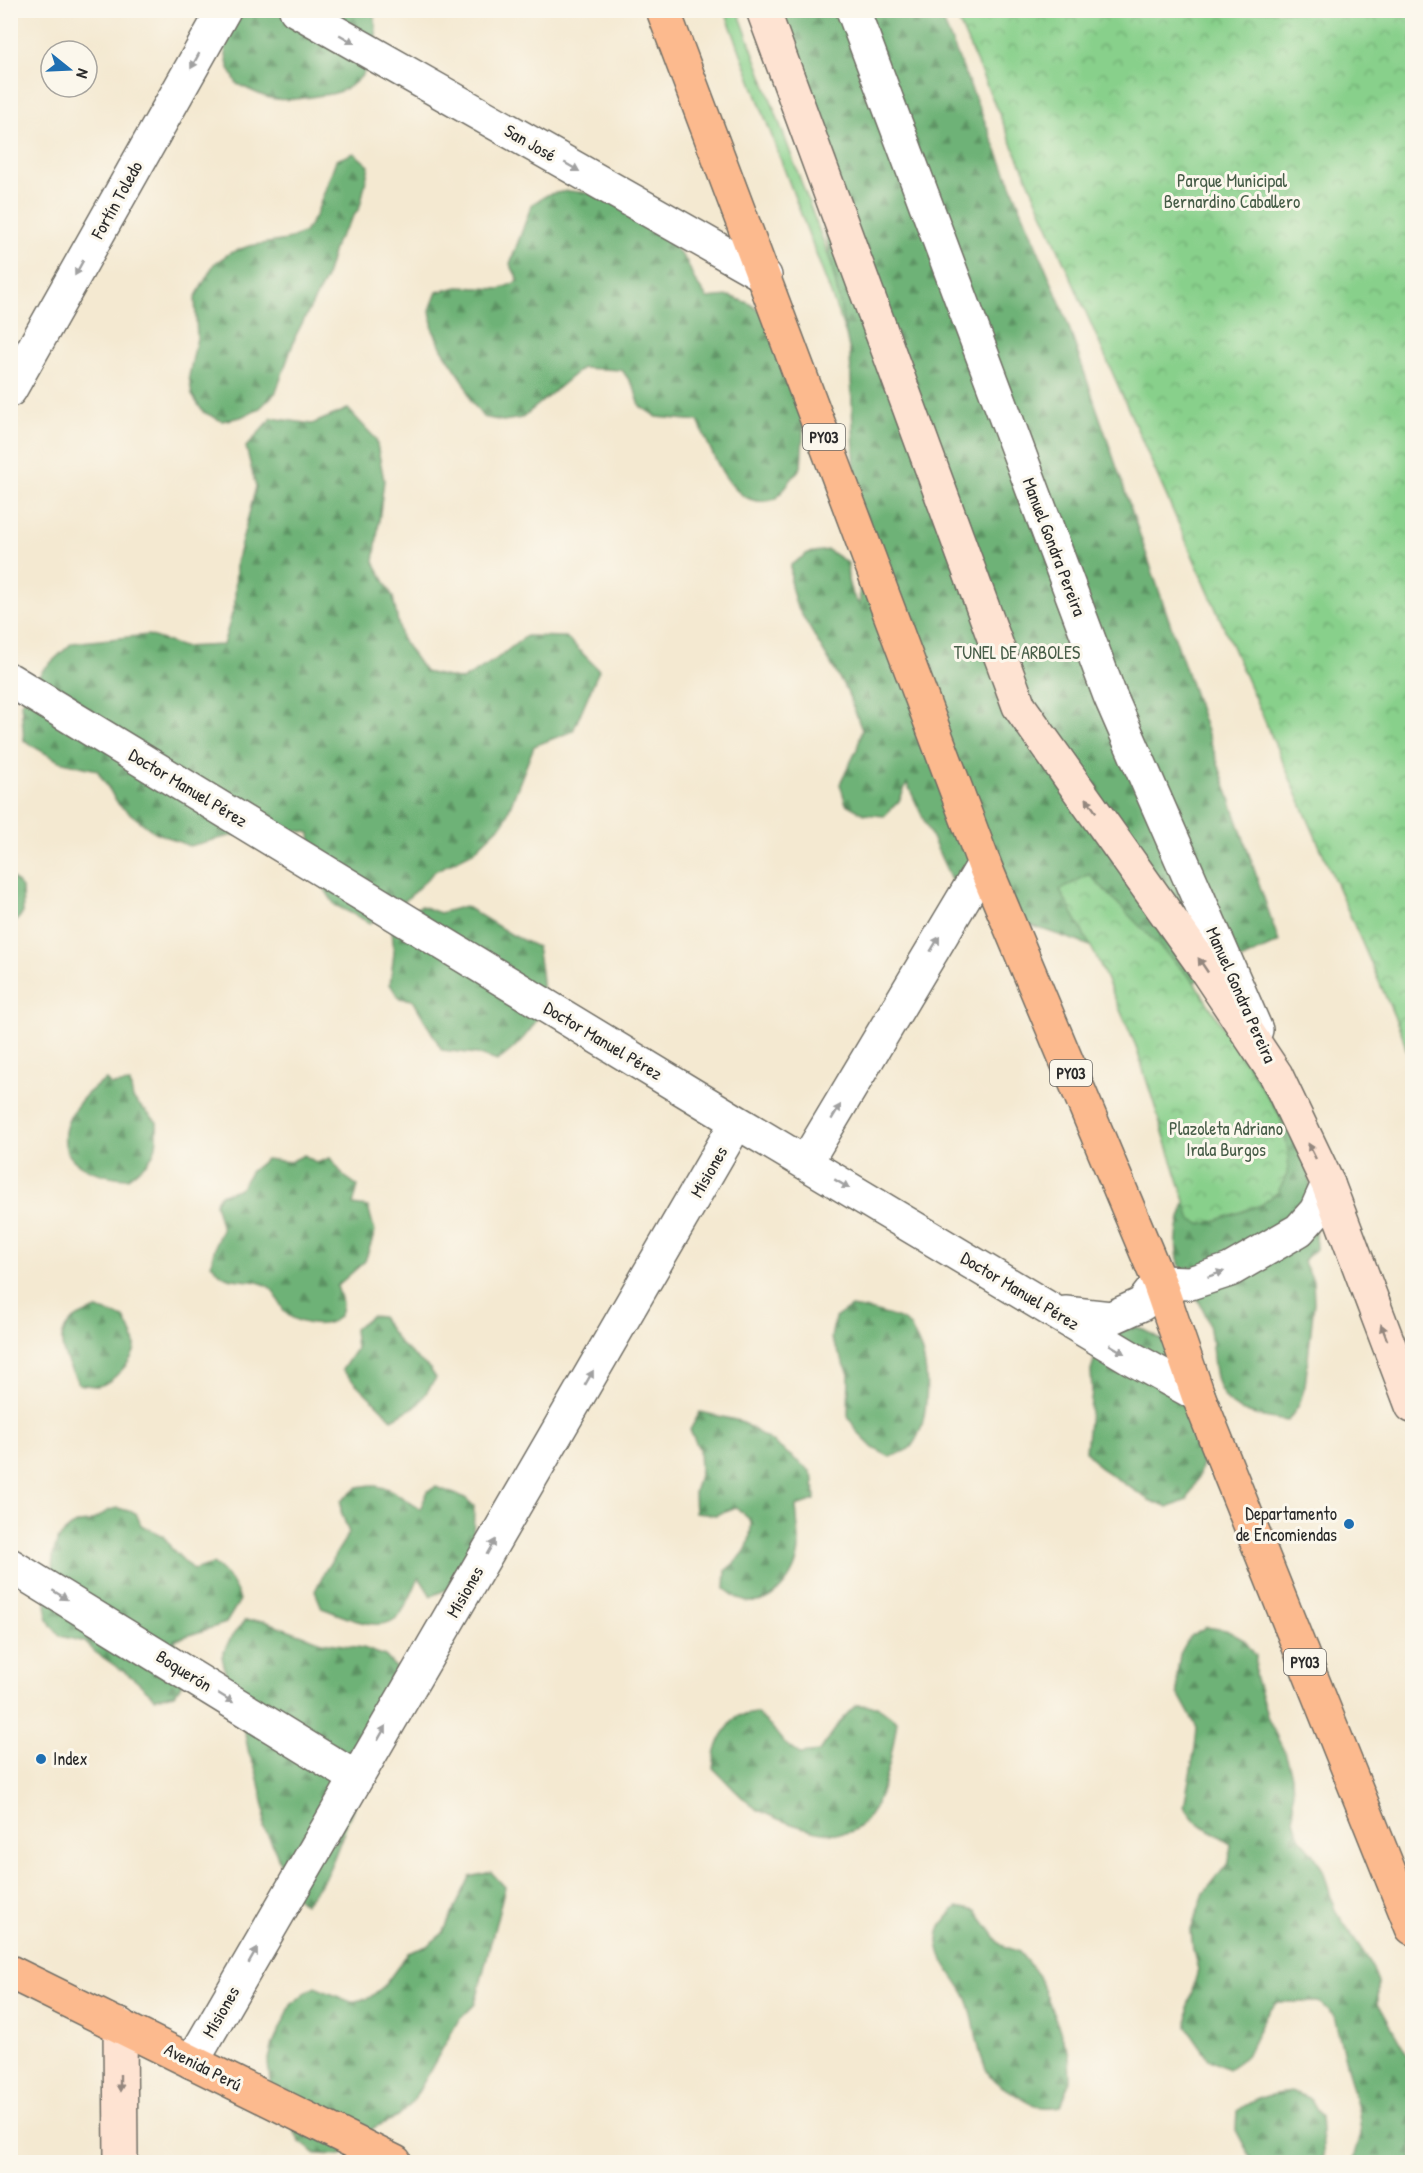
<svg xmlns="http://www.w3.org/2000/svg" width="1423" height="2173" font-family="'Patrick Hand',sans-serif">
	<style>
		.grass { fill: #88d08b; stroke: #5a7e5b; stroke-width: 1.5 }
		.forest { fill: url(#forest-firs); stroke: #4c6e51; stroke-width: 1.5 }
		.park { fill: url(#park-crowns); stroke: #5a7e5b; stroke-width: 1.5 }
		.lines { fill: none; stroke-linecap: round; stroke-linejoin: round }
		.street-casing { stroke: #716e65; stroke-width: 36 }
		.secondary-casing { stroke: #716e65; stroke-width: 36 }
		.primary-casing { stroke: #716e65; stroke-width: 36 }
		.highway-casing { stroke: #716e65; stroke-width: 36 }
		.street { stroke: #fff; stroke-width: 33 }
		.secondary { stroke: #fee3d2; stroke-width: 33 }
		.primary { stroke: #fcba8e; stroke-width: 33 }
		.highway { stroke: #fcba8e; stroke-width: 33 }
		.oneway { fill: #a0a0a0 }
		.oneway2 { fill: #94877e }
		.poi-dot { fill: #1f6fb2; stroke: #fbf7ec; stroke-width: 2 }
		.labels { text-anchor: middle; stroke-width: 6; stroke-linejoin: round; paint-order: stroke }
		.shield { fill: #fbf7ec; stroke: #696865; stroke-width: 1.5 }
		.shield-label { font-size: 16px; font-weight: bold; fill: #2b2b2b }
		.street-label { font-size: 18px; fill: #2b2b2b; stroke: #fbf7ec }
		.park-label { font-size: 18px; fill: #475d48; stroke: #fbf7ec }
		.poi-label { font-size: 18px; fill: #2b2b2b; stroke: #fbf7ec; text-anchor: end }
	</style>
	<defs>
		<pattern id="forest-firs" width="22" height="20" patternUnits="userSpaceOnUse" patternTransform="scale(1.5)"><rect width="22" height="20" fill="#6eb277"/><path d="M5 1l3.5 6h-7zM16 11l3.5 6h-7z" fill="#5b9162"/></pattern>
		<pattern id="park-crowns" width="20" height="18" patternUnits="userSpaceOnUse" patternTransform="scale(1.5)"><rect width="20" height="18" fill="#88d08b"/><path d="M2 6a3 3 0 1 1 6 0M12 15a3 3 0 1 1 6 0" fill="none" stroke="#6fa972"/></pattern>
	</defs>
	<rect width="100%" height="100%" fill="#fbf7ec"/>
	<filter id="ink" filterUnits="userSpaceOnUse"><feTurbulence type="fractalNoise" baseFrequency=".0167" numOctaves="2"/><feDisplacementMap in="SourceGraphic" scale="12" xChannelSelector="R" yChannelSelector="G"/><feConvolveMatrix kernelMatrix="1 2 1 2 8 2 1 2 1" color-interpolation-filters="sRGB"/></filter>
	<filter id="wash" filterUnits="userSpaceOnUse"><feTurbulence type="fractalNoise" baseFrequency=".008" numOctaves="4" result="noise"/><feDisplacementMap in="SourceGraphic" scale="24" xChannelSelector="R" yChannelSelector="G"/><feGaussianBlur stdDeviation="1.35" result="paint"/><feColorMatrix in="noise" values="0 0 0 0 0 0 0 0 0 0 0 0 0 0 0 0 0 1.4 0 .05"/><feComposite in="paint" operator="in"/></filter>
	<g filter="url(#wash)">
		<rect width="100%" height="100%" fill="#f4e9d1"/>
		<path class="grass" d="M 725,11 L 738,11 L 1000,720 L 992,724 Z"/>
		<path class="forest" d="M 218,11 L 373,11 C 382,44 371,82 335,93 C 328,95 320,95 312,97 C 301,98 288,101 276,99 C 263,98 249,89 237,84 L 228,66 Z
			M 779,11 L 939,11 L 1063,310 L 1279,942 L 1194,982 L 961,901 L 907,783 L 899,801 L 884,816 L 864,814 L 846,804 L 840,784 L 857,749 L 862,730 L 847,691 L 796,605 L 791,586 L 791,565 L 808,553 L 828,550 L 848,563 C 846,579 849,593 860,605 L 850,353 Z
			M 354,153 L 369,166 L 360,207 L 336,242 L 325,280 L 296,335 L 276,392 L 260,408 L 241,417 L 222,421 L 203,412 L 192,395 L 189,376 L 197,338 L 195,298 L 214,264 L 230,253 L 249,246 L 287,240 L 305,232 L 316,215 L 336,160 Z
			M 569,191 L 589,193 L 627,208 L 673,245 L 687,262 L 695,281 L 707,298 L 729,296 L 748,303 L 766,315 L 805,406 L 801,467 L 776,499 C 771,500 763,502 758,501 C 727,499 709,444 698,421 L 657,417 L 640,406 L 634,387 L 622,370 L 582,368 L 522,418 L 503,421 L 483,417 L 471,401 L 465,383 L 442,349 L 433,330 L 430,310 L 437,292 L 458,287 L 500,289 L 519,281 L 510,264 L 532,204 L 549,194 Z
			M 348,409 L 376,439 L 384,480 L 374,562 L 393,597 L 401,638 L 425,672 L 462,680 L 495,660 L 526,636 L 566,637 L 599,670 L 573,731 L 534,746 L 504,822 L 473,852 L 435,871 L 405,901 L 370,923 L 335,905 L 313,871 L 310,833 L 271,826 L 189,846 L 153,831 L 119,805 L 97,770 L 59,761 L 24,741 L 21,703 L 43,670 L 72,643 L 148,635 L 183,647 L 223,645 L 235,604 L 236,563 L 256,487 L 246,447 L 272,418 L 312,424 Z
			M 10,875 L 22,888 L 23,913 L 11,927 Z
			M 421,906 L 440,913 L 465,906 L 512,935 L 537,947 C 540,966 545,988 541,1008 C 537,1027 513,1051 497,1061 L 477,1054 L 442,1050 L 413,1000 L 399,998 L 390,984 L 394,953 L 392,930 L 406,912 Z
			M 1237,1052 L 1276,1070 L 1295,1088 L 1314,1208 L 1316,1249 L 1303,1261 L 1313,1280 L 1314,1302 L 1305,1386 L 1299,1405 L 1288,1421 C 1272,1419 1239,1414 1228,1401 C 1208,1378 1216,1347 1208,1321 C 1202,1300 1182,1281 1178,1259 C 1175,1245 1177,1233 1180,1218 Z
			M 106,1080 L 111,1085 L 130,1083 L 133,1099 L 157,1122 C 159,1154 153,1159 128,1178 C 110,1178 75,1170 67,1151 C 56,1124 84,1092 106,1080 Z
			M 304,1155 L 317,1163 L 330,1158 L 344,1176 L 358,1186 L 353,1205 L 368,1207 L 375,1232 L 365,1261 L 337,1286 C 338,1291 342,1298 342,1304 C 343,1332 301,1327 287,1314 C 279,1307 278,1293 269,1287 C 258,1278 237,1283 224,1276 C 219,1274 215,1267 211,1264 L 216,1243 L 222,1229 L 215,1203 L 220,1195 L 241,1188 L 250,1172 L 266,1159 L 290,1162 Z
			M 851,1307 C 865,1309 896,1315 908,1324 C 911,1327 913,1333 915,1336 C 931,1364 931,1421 911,1447 C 906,1452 897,1454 890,1457 L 873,1448 L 858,1433 L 848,1416 L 849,1374 L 831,1338 L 835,1318 Z
			M 97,1309 L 124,1318 C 128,1326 134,1336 135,1345 C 136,1359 111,1384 98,1386 C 92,1386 85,1385 79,1384 C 68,1364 49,1336 75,1319 C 81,1314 90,1312 97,1309 Z
			M 371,1316 L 381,1317 L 400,1344 L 430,1369 L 436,1378 L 418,1405 L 392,1419 L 342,1370 L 356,1349 L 354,1329 Z
			M 1126,1325 L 1145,1330 L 1165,1342 L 1175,1361 L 1173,1384 L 1201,1440 L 1203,1461 L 1197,1481 L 1187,1500 L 1168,1508 L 1149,1500 L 1099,1467 L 1086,1451 L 1092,1391 L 1091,1370 L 1097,1351 Z
			M 700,1412 L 740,1421 L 774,1443 L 810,1471 L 814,1480 L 815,1500 L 796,1506 C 797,1519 799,1534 799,1548 C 798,1575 771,1612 741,1600 C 735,1597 730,1592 725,1589 L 726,1570 C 746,1554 751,1547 751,1521 L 736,1507 L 716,1515 L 695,1513 L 694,1493 L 700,1471 L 699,1449 L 690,1430 Z
			M 371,1485 L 389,1489 L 420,1509 L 428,1491 L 436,1487 L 465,1498 L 474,1506 L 473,1547 L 448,1589 L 431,1596 L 419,1577 C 414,1588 405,1612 395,1619 C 376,1633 341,1615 322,1608 L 315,1591 L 325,1571 L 349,1533 L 341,1511 L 341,1501 L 358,1487 Z
			M 118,1508 L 136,1513 L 141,1525 L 163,1536 L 171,1548 L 193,1570 L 213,1564 C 226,1573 235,1584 240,1600 L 226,1623 L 174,1640 C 187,1661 191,1673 175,1694 L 155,1698 L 133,1678 L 95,1652 L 85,1642 L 60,1636 L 51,1625 L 47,1616 L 46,1602 C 62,1579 37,1546 76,1524 C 80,1522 85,1523 89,1522 C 100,1517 106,1509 118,1508 Z
			M 244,1621 L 264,1621 L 322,1642 L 363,1648 L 385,1656 L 399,1671 L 406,1691 C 386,1735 365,1779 347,1823 C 333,1859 332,1874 304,1904 L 289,1890 L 275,1849 L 264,1828 L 265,1810 L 256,1770 L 249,1754 L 241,1714 L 226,1676 L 222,1656 L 230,1639 Z
			M 1206,1627 L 1226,1630 L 1244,1640 L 1256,1656 L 1255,1675 L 1268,1719 L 1286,1755 L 1292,1776 L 1294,1819 L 1299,1837 L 1313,1853 L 1323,1870 L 1335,1910 L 1370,1962 L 1378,1982 L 1378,2003 L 1412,2063 L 1412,2162 L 1353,2162 L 1361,2134 L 1359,2113 L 1334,2016 L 1319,2002 L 1277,2002 L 1265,2017 L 1246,2056 L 1228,2069 L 1210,2060 L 1187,2027 L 1188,2006 L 1198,1970 L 1193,1950 L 1191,1930 L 1204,1893 L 1229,1862 L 1231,1843 L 1196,1822 L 1184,1806 L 1195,1748 L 1197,1728 L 1178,1693 L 1177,1674 L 1180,1654 L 1190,1636 Z
			M 856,1705 L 877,1706 L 897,1721 C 892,1752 884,1813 854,1830 C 833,1842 777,1820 757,1809 C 742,1800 726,1780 713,1768 C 716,1743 721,1735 737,1716 L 756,1713 L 771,1726 L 784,1743 L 800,1754 L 819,1752 L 843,1718 Z
			M 491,1872 L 505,1887 L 475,2004 L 458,2021 L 412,2103 L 397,2117 L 375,2127 L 340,2155 L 316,2154 L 300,2142 L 270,2082 L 268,2063 L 273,2044 L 291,2005 L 306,1992 L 315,1987 L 351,2002 L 369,1998 L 384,1986 L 408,1953 L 427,1946 L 443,1933 L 470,1877 Z
			M 957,1907 L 976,1911 L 1001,1945 L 1019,1952 L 1039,1976 L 1069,2054 L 1070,2082 L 1061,2106 C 1039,2109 1038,2107 1018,2096 C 1009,2091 999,2086 992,2078 C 976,2060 977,2022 967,1999 C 958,1979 940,1965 938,1942 C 937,1927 948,1916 957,1907 Z
			M 1293,2092 L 1311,2099 L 1321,2117 L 1324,2162 L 1253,2162 L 1236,2130 L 1237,2111 C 1257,2097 1269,2094 1293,2092 Z"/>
		<path class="park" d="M 954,11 L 1412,11 L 1412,1070 L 1402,1034 Z
			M 1089,874 L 1194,982 L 1280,1116 L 1289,1155 L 1287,1174 L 1278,1192 L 1261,1205 L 1202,1225 L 1191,1220 L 1135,1044 L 1098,960 L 1060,890 Z"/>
	</g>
	<g filter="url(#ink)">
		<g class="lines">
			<g class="street-casing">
				<path id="street" d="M 296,10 L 765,276
					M 853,10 L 1110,696 L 1256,1030
					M 10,390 L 224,10
					M 10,680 L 737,1122 L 1133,1359 L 1198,1395
					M 806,1162 L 984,864
					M 1065,1313 L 1111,1318 L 1142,1304 L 1159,1282 L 1190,1283 L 1230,1270 L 1299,1230 L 1316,1211 L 1328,1184
					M 10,1565 L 356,1778
					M 192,2062 L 737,1122"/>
			</g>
			<g class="secondary-casing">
				<path id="secondary" d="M 763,10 L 1019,706 L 1200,961 L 1276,1075 L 1328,1184 L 1412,1406
					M 120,2025 L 121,2162"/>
			</g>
			<g class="primary-casing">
				<path id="primary" d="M 10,1972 L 395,2162"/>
			</g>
			<g class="highway-casing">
				<path id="highway" d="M 663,10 L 984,864 L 1159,1282 L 1198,1395 L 1412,1928"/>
			</g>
			<use href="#street" class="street"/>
			<use href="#secondary" class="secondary"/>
			<use href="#primary" class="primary"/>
			<use href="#highway" class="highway"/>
		</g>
		<defs><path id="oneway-solid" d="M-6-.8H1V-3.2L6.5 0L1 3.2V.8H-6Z" transform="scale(1.5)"/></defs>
		<g class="oneway">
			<use href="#oneway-solid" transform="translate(347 39) rotate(30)"/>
			<use href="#oneway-solid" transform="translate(195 61) rotate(119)"/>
			<use href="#oneway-solid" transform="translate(572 167) rotate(30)"/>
			<use href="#oneway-solid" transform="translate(79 268) rotate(119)"/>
			<use href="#oneway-solid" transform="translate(935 944) rotate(-59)"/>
			<use href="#oneway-solid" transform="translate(836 1112) rotate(-59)"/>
			<use href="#oneway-solid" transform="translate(842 1184) rotate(31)"/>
			<use href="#oneway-solid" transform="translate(1216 1274) rotate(-18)"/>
			<use href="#oneway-solid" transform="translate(1117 1349) rotate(31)"/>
			<use href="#oneway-solid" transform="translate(589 1378) rotate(-60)"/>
			<use href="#oneway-solid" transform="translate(491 1547) rotate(-60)"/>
			<use href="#oneway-solid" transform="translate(60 1595) rotate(32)"/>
			<use href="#oneway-solid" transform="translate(226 1698) rotate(32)"/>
			<use href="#oneway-solid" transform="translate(382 1733) rotate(-60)"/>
			<use href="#oneway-solid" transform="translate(253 1956) rotate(-60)"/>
		</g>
		<g class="oneway2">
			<use href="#oneway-solid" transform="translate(1091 805) rotate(-125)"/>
			<use href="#oneway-solid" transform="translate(1203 965) rotate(-124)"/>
			<use href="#oneway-solid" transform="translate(1312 1151) rotate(-116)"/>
			<use href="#oneway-solid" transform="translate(1384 1332) rotate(-111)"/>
			<use href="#oneway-solid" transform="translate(120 2083) rotate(90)"/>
		</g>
	</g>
	<g class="poi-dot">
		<circle cx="1349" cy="1524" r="6"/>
		<circle cx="41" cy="1759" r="6"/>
	</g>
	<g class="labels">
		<g class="shield">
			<rect x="803" y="424" width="42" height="26" rx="4.5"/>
			<rect x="1050" y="1060" width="42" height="26" rx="4.5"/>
			<rect x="1284" y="1649" width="42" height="26" rx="4.5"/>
		</g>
		<g class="shield-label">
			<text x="824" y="443">PY03</text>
			<text x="1071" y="1079">PY03</text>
			<text x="1305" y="1668">PY03</text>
		</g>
		<g class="street-label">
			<text transform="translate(530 143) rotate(30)" y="6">San José</text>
			<text transform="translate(117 200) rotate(-61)" y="6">Fortín Toledo</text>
			<text transform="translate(1054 547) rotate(69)" y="6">Manuel Gondra Pereira</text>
			<text transform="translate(188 788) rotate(31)" y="6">Doctor Manuel Pérez</text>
			<text transform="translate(1241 995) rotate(66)" y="6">Manuel Gondra Pereira</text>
			<text transform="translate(603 1041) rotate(31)" y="6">Doctor Manuel Pérez</text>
			<text transform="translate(709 1172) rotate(-60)" y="6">Misiones</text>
			<text transform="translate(1020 1291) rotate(31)" y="6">Doctor Manuel Pérez</text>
			<text transform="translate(465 1592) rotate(-60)" y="6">Misiones</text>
			<text transform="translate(184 1671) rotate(32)" y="6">Boquerón</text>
			<text transform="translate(221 2012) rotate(-60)" y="6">Misiones</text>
			<text transform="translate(203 2067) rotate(27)" y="6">Avenida Perú</text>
		</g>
		<g class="park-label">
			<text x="1232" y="187">Parque Municipal<tspan x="1232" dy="21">Bernardino Caballero</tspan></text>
			<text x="1017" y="659">TUNEL DE ARBOLES</text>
			<text x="1226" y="1135">Plazoleta Adriano<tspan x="1226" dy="21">Irala Burgos</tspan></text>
		</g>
		<g class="poi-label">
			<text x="1337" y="1520">Departamento<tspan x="1337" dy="21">de Encomiendas</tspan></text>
			<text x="53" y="1765" text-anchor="start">Index</text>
		</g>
	</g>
	<rect width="1423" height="2173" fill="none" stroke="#fbf7ec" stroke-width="36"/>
	<g transform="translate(69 69) rotate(108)"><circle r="28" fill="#fbf7ec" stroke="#a8a59f" stroke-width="1.5"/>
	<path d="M0-4.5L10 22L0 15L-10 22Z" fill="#1f6fb2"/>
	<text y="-9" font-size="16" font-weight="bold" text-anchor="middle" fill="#2b2b2b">N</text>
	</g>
</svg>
